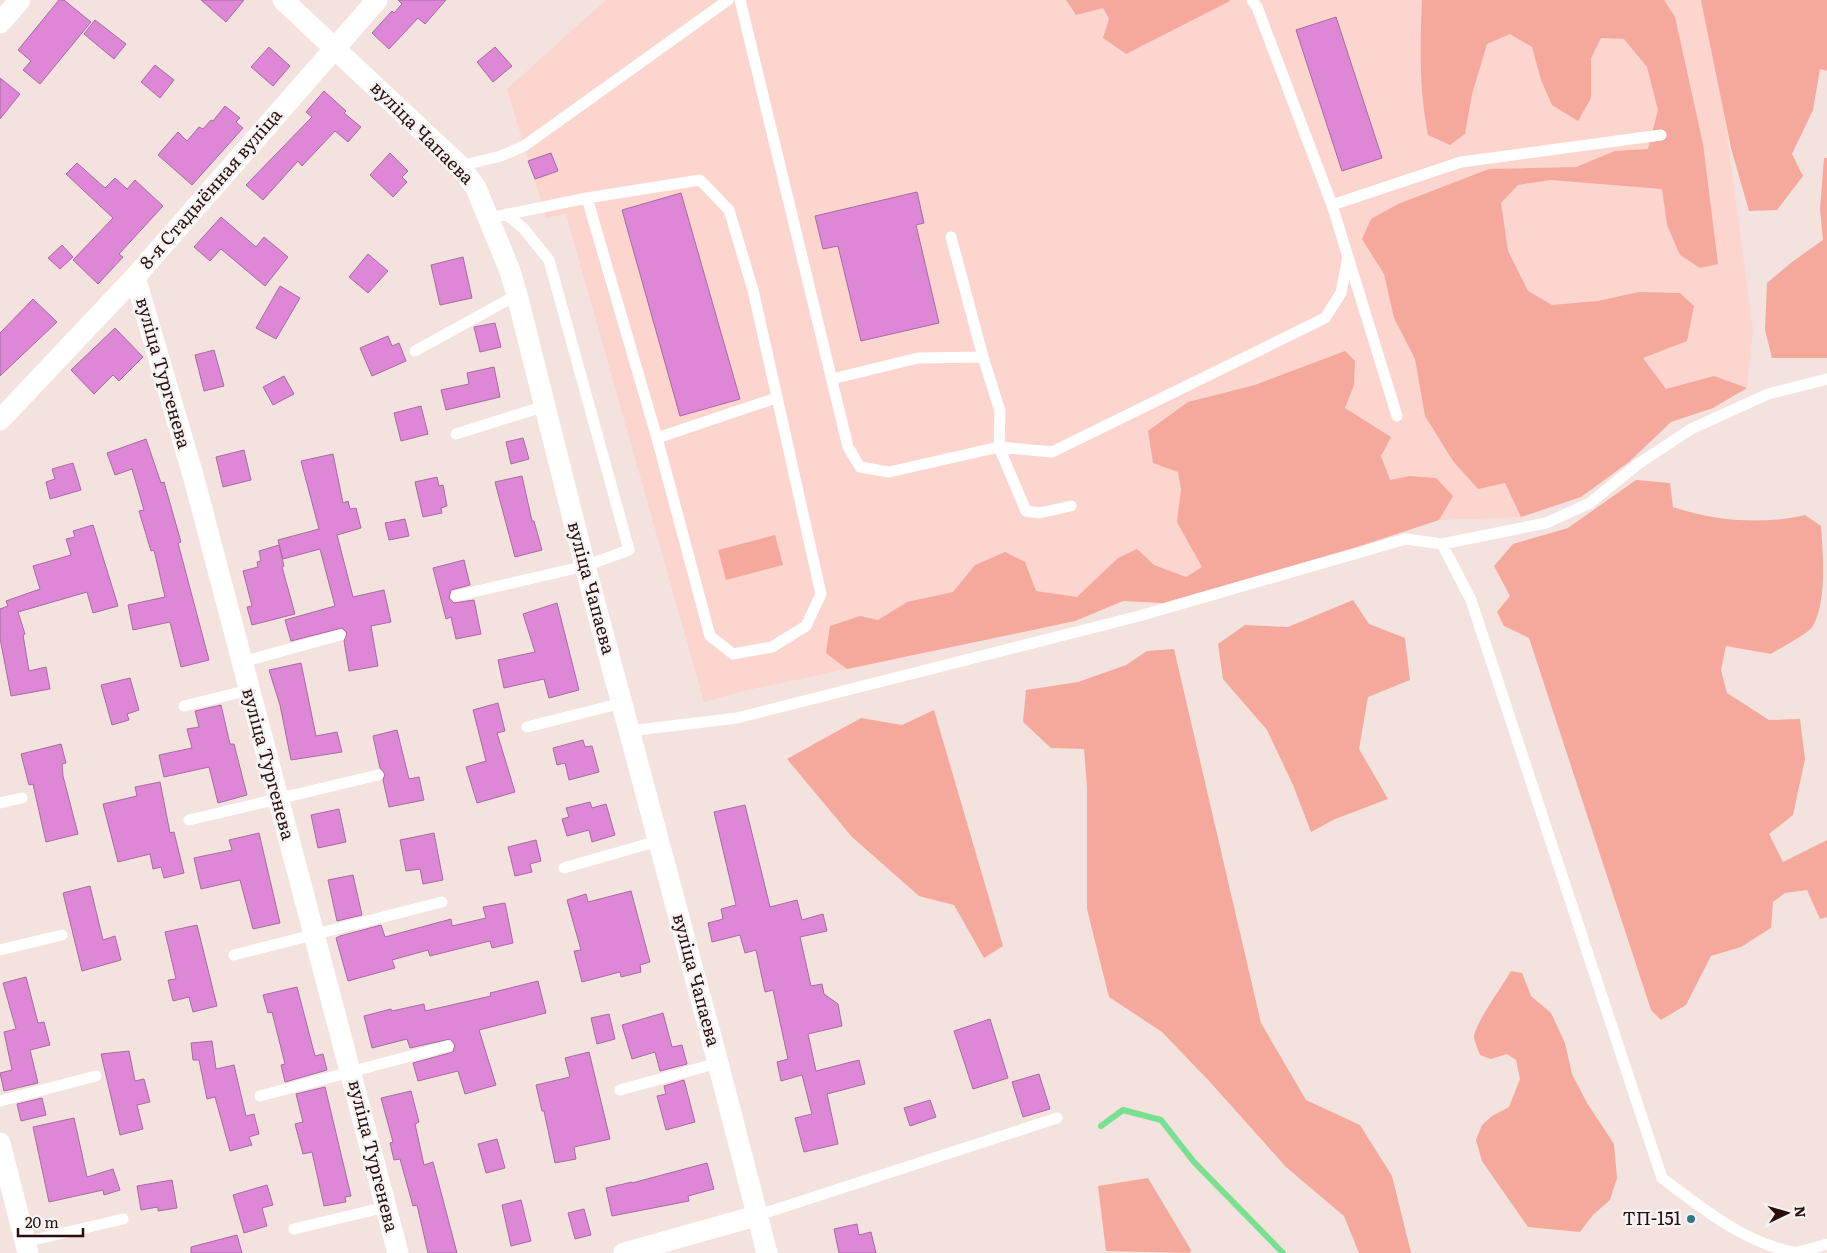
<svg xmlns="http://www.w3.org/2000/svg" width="1827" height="1253" font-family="Literata,serif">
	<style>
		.built { fill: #fbd5ce }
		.green { fill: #f5a99c }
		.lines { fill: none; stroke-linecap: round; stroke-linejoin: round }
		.stream { stroke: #77e091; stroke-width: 6 }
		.building { fill: #df87d7; stroke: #a56ca0 }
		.lane { stroke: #fff; stroke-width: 11 }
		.street { stroke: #fff; stroke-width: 21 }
		.poi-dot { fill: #307783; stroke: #f4f4f4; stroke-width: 2 }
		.labels { text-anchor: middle; stroke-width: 5; stroke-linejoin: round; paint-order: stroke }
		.street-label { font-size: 18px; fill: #2c0e0a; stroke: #f4f4f4 }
		.poi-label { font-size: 18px; fill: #2c0e0a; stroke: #f4f4f4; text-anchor: end }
	</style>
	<rect width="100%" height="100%" fill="#f4e2df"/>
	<path class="built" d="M 606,0 L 1709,0 L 1753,330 L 1747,388 L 1713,408 L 1671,422 L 1629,462 L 1581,497 L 1521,517 L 1439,520 L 1357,547 L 1163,603 L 1123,601 L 1075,621 L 743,691 L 704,702 L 566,214 L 546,218 L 507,89 Z"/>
	<path class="green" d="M 1066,0 L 1229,0 L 1230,1 L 1126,54 L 1103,38 L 1109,19 L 1103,8 L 1076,15 Z
		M 1422,0 L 1664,0 L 1675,17 L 1703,144 L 1718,264 L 1700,268 L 1680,255 L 1667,225 L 1662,189 L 1551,180 L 1518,185 L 1501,203 L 1508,251 L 1528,291 L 1552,305 L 1598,301 L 1639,292 L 1680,293 L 1694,306 L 1687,341 L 1643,358 L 1666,389 L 1714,376 L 1747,388 L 1713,408 L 1671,422 L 1629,462 L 1581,497 L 1521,517 L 1505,483 L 1478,489 L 1453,461 L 1425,416 L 1415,359 L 1394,318 L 1384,274 L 1362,239 L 1371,219 L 1398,204 L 1489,169 L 1576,167 L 1615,151 L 1648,149 L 1658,110 L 1647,67 L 1624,39 L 1601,38 L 1591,58 L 1591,98 L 1578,121 L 1552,105 L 1541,80 L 1532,47 L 1510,34 L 1487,44 L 1472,94 L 1465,134 L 1450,145 L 1428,135 C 1419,89 1420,46 1422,0 Z
		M 1701,0 L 1827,0 L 1827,71 L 1820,69 L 1813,110 L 1792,154 L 1803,176 L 1777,210 L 1749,211 L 1731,148 Z
		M 1824,158 L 1827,158 L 1827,358 L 1772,358 L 1765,330 L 1767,283 L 1792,262 L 1823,240 L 1820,209 Z
		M 1345,351 L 1355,361 L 1354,385 L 1345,408 L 1391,437 L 1381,456 L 1390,480 L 1410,476 L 1436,478 L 1453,496 L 1439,520 L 1357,547 L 1163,603 L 1123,601 L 1075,621 L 847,669 L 826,653 L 830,626 L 860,616 L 878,620 L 907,602 L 953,592 L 975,565 L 1005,552 L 1025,562 L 1036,591 L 1077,597 L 1118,558 L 1137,549 L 1154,565 L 1186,577 L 1202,567 L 1177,522 L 1181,489 L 1178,472 L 1153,463 L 1148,431 L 1188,402 L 1255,385 Z
		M 1636,480 L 1670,483 L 1673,507 C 1713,521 1763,525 1805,515 L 1821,526 C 1823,554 1827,601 1813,626 C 1808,634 1780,648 1771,654 L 1726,646 L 1721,670 L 1727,693 L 1769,720 L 1800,719 L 1805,759 L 1793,815 L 1769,834 L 1783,862 L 1827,840 L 1827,917 L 1820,919 L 1807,890 L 1785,893 L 1773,902 L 1771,928 L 1741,947 L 1711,956 L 1686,1005 L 1661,1020 L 1651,1010 L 1529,638 L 1504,626 L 1497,612 L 1510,596 L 1494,566 L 1513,544 L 1568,528 Z
		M 775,535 L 783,565 L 726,580 L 718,550 Z
		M 1353,600 L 1369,624 L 1405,638 L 1410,680 L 1368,697 L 1359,749 L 1388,799 L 1335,819 L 1311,832 L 1293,785 L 1267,730 L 1223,679 L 1218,644 L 1245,625 L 1288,627 Z
		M 1174,649 L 1261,1023 L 1306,1100 L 1360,1125 L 1392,1176 L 1411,1253 L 1359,1253 L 1344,1216 L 1286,1167 L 1210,1082 L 1162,1032 L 1109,997 L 1087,909 L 1087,787 L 1084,749 L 1051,748 L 1023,722 L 1026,690 L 1078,682 L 1126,665 L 1147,651 Z
		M 934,710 L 1003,946 L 984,958 L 954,905 L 919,896 L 852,837 L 787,759 L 861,718 L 902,725 Z
		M 1511,971 L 1522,973 L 1531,996 L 1551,1013 L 1565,1043 L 1572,1074 L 1587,1103 L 1614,1144 L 1617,1178 L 1610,1200 L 1593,1215 L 1580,1232 L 1528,1227 L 1482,1161 L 1476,1140 L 1482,1125 L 1492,1116 L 1509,1107 L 1520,1079 L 1516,1060 L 1507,1054 L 1491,1059 L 1480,1055 C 1478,1049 1474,1041 1474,1036 C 1477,1020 1502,987 1511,971 Z
		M 1148,1178 L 1191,1250 L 1190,1253 L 1106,1251 L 1098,1186 Z"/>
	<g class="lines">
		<path class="stream" d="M 1101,1126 L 1123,1110 L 1161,1120 L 1194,1162 L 1283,1253"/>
	</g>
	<path class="building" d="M 59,0 L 64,0 L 91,22 L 40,84 L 23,70 L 31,61 L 18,50 Z
		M 201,0 L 244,0 L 226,22 Z
		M 398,0 L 446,0 L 425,24 L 418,18 L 389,49 L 372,33 L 392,11 L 394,13 L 402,4 Z
		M 1336,17 L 1382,158 L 1342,171 L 1296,30 Z
		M 95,20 L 126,44 L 114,59 L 84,34 Z
		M 269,47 L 290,66 L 273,86 L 251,67 Z
		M 495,47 L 512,66 L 493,82 L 477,62 Z
		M 155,65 L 174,80 L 160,98 L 141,82 Z
		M 0,78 L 20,94 L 0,119 Z
		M 324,91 L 346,111 L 344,113 L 361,127 L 348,142 L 335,131 L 302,166 L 298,161 L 263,200 L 246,185 L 312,117 L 306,112 Z
		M 225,106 L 240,118 L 236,122 L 243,128 L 192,185 L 158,155 L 178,132 L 187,141 L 199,127 L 203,129 L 211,120 L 213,121 Z
		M 390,153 L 408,171 L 402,177 L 407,182 L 393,197 L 370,175 Z
		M 551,153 L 558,171 L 535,179 L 528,161 Z
		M 77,163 L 105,188 L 115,178 L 127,189 L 135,180 L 163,206 L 119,254 L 123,257 L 98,284 L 73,260 L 113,218 L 66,174 Z
		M 917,192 L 924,223 L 916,225 L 939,323 L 861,341 L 838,246 L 823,249 L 815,216 Z
		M 681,193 L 740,399 L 680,416 L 622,210 Z
		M 221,217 L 256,247 L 264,237 L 288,257 L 265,286 L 221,249 L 210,261 L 194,247 Z
		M 62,245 L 73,257 L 60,269 L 48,258 Z
		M 368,254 L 388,271 L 368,293 L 349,277 Z
		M 463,257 L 472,298 L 440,305 L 431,265 Z
		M 280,286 L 300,298 L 276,339 L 256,328 Z
		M 33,299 L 57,322 L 0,376 L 0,333 Z
		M 495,323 L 501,347 L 480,352 L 474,327 Z
		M 115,328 L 143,357 L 119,381 L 113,375 L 94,394 L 71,370 Z
		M 388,336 L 392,346 L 399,343 L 406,361 L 372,376 L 360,348 Z
		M 214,350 L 224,386 L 204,391 L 195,355 Z
		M 494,367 L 500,397 L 446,410 L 441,390 L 469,384 L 467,373 Z
		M 284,376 L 294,394 L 273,405 L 263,387 Z
		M 421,406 L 428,434 L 401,441 L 394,413 Z
		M 523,438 L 529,459 L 511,464 L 506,442 Z
		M 146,439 L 161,483 L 164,482 L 181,542 L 178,543 L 209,660 L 181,667 L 170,622 L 133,630 L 128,605 L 165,597 L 154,550 L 151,551 L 139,511 L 144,510 L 132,469 L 115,475 L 107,453 Z
		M 244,450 L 251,480 L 223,487 L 216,457 Z
		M 333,454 L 343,503 L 348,501 L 350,509 L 356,508 L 361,528 L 337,535 L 353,597 L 384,590 L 391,622 L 371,626 L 378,666 L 349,671 L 344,641 L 347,633 L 342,628 L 291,641 L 285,620 L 335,606 L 320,549 L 283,559 L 278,540 L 319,529 L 301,461 Z
		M 73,463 L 81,490 L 50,499 L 46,482 L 55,479 L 52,469 Z
		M 522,476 L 532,521 L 534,521 L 542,550 L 515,557 L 495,482 Z
		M 437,477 L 439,486 L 443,485 L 447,506 L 441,508 L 442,513 L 423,517 L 415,482 Z
		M 405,519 L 409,536 L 389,540 L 385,523 Z
		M 93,525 L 118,606 L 93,613 L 87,592 L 18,612 L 25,634 L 23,635 L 29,671 L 46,667 L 50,689 L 11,696 L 0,638 L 0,609 L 8,606 L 6,601 L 40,589 L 33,566 L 71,555 L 66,539 L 75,537 L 73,531 Z
		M 279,545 L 284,566 L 282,567 L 295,614 L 252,625 L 247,607 L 252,606 L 243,571 L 258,567 L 257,562 L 261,561 L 259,551 Z
		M 464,560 L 470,585 L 451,590 L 449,598 L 454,603 L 474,600 L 481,634 L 456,639 L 451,617 L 446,619 L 433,568 Z
		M 557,603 L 579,690 L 549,698 L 544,679 L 504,688 L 498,660 L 535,652 L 523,614 Z
		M 301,663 L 316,736 L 337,732 L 342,752 L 291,760 L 280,705 L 269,670 Z
		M 130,678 L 139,710 L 127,714 L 129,720 L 112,725 L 101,685 Z
		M 498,703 L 505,731 L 497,733 L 515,792 L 477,803 L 466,767 L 486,761 L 473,710 Z
		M 221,705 L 230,744 L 234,744 L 247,795 L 218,803 L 209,767 L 164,777 L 159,755 L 192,748 L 187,729 L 199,727 L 195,711 Z
		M 397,730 L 409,779 L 419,777 L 424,800 L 389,807 L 383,780 L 385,774 L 380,768 L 373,736 Z
		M 583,740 L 585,747 L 592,746 L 599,772 L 569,780 L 565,763 L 557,765 L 553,748 Z
		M 61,744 L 66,763 L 62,764 L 63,776 L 78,834 L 46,842 L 33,784 L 29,785 L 21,754 Z
		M 160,782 L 170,833 L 174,832 L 184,873 L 164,878 L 161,867 L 153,869 L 150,854 L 118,862 L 103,804 L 137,796 L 135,787 Z
		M 590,802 L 592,808 L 606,804 L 615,835 L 592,842 L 589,830 L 567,836 L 562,819 L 569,817 L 566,808 Z
		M 745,805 L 770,907 L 797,900 L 802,920 L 823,914 L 827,931 L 800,937 L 811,986 L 822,984 L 824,994 L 838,1004 L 842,1026 L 808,1034 L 816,1071 L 859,1060 L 865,1084 L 827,1094 L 838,1144 L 804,1152 L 795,1118 L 812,1114 L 802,1075 L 781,1081 L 777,1062 L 788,1059 L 773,990 L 765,992 L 756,950 L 745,953 L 740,935 L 712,942 L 708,923 L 723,919 L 721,909 L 736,905 L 714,812 Z
		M 339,809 L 346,842 L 318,848 L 311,815 Z
		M 259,833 L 280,923 L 253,929 L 240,880 L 201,889 L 194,858 L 232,850 L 229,840 Z
		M 434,833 L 443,880 L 423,884 L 420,869 L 406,871 L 400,840 Z
		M 536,840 L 541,861 L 530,864 L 532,872 L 515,876 L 508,847 Z
		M 353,875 L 362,915 L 337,921 L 328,880 Z
		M 90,886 L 103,940 L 115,936 L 121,960 L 82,971 L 63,893 Z
		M 631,891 L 650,962 L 640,965 L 641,972 L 621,977 L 620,972 L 582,982 L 574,951 L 581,950 L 567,900 L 586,894 L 588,902 Z
		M 505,903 L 513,943 L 492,948 L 490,941 L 430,956 L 428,950 L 392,960 L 395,968 L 348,981 L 336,938 L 340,936 L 381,925 L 385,937 L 451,919 L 452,926 L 486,918 L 483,907 Z
		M 197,925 L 217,1006 L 193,1012 L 189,997 L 173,1001 L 168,980 L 176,979 L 165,932 Z
		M 26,977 L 38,1023 L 44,1022 L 50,1045 L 30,1050 L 38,1083 L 4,1091 L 0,1073 L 12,1070 L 4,1032 L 16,1029 L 3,983 Z
		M 538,981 L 546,1013 L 479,1030 L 496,1085 L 465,1094 L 458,1071 L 418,1081 L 413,1063 L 453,1052 L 455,1045 L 450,1039 L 410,1048 L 407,1039 L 372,1048 L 364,1016 L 391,1009 L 392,1011 L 424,1004 L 425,1011 L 491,996 L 490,993 Z
		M 297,987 L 315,1056 L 323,1054 L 327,1070 L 285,1082 L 281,1065 L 285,1064 L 272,1012 L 268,1013 L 263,995 Z
		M 663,1013 L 672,1047 L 682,1045 L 687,1064 L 660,1071 L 655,1052 L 632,1059 L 622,1025 Z
		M 609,1014 L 615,1039 L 597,1044 L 591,1018 Z
		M 990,1019 L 1008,1078 L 973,1089 L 954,1031 Z
		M 212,1041 L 216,1069 L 234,1065 L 246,1116 L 254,1114 L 259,1134 L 249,1137 L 252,1145 L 230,1151 L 215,1097 L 207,1099 L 199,1060 L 193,1060 L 191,1043 Z
		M 129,1051 L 135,1081 L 144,1079 L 150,1102 L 137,1105 L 143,1129 L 120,1135 L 101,1054 Z
		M 589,1052 L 610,1139 L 574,1147 L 576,1159 L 555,1163 L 544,1111 L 542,1111 L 536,1085 L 570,1077 L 565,1058 Z
		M 1039,1074 L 1050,1109 L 1023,1117 L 1012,1082 Z
		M 684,1080 L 695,1122 L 666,1130 L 657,1096 L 666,1094 L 664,1086 Z
		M 325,1087 L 351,1196 L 345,1197 L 346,1202 L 324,1206 L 312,1152 L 303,1154 L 295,1124 L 303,1122 L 296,1094 Z
		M 411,1091 L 419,1122 L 415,1124 L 424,1165 L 433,1162 L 457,1253 L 428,1253 L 417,1205 L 413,1206 L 400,1159 L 394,1160 L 390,1143 L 393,1142 L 381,1098 Z
		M 42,1098 L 46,1115 L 21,1121 L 17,1104 Z
		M 930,1100 L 936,1117 L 910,1126 L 904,1108 Z
		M 74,1118 L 87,1177 L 113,1169 L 120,1190 L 104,1195 L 103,1190 L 49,1202 L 33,1127 Z
		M 497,1139 L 505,1168 L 486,1173 L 478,1144 Z
		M 707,1163 L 714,1189 L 688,1196 L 689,1201 L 612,1216 L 606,1188 L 632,1182 L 632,1183 Z
		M 172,1180 L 177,1208 L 158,1211 L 158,1207 L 141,1210 L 137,1186 Z
		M 267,1185 L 273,1205 L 262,1208 L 267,1226 L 244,1233 L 233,1195 Z
		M 521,1200 L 531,1241 L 511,1246 L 502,1205 Z
		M 584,1209 L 591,1235 L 575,1239 L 568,1213 Z
		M 857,1224 L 859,1235 L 871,1232 L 876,1253 L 839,1253 L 834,1229 Z
		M 237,1235 L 242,1253 L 191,1253 L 191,1247 Z"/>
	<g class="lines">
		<path class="lane" d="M 740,0 L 848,447 L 860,467 L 889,472 L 999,447 L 1000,411 L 983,357 L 951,237
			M 1252,0 L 1257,7 L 1332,205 L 1397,416
			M 460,166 L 501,156 L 524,146 L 728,0
			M 1332,205 L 1461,162 L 1661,135
			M 489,218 L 587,198 L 700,180 L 729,210 L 753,290 L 821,594 L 806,626 L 772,647 L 733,654 L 710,636 L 657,438 L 587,198
			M 415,351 L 517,295
			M 832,379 L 918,358 L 983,357
			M 456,434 L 545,406
			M 657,438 L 776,398
			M 1071,506 L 1039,513 L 1026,511 L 999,447 L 1052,452 L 1325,318 L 1341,293 L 1348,257
			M 1442,544 L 1471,600 L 1662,1178 C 1700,1207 1745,1243 1793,1252 C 1802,1253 1818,1246 1827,1244
			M 456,596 L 585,566 L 629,550 L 549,260 L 523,228 L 506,214
			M 242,662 L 340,635
			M 184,706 L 249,690
			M 527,727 L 622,703
			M 629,731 L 737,718 L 1139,616 L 1406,539 L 1442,544 L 1546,523 L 1590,503 L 1638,464 L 1691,429 L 1768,394 L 1827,379
			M 0,803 L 22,798
			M 189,820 L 378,775
			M 564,868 L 658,841
			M 0,950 L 62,935
			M 234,955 L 442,902
			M 620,1090 L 718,1063
			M 260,1096 L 448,1046
			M 0,1101 L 96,1076
			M 756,1216 L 1057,1118
			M 294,1229 L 386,1207
			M 25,1242 L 123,1219"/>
		<path class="street" d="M 283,0 L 460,166 L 476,188 L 510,271 L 517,295 L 585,566 L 718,1063 L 767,1253
			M 0,23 L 20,0
			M 135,277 L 193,475 L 398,1253
			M 0,420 L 135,277 L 377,0
			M 0,1143 L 28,1253
			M 624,1253 L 756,1216"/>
	</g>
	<circle class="poi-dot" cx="1691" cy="1219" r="5"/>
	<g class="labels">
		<g class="street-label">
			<text transform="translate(422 133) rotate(45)" y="6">вуліца Чапаева</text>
			<text transform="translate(211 189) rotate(-49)" y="6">8-я Стадыённая вуліца</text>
			<text transform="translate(163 373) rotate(74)" y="6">вуліца Тургенева</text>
			<text transform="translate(591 588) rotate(75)" y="6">вуліца Чапаева</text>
			<text transform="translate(268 764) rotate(75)" y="6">вуліца Тургенева</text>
			<text transform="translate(696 980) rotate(75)" y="6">вуліца Чапаева</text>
			<text transform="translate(373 1156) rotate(76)" y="6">вуліца Тургенева</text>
		</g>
		<g class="poi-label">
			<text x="1681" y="1225">ТП-151</text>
		</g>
	</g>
	<g transform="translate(1787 1213) rotate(85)" stroke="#f4f4f4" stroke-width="4" paint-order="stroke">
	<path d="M0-4L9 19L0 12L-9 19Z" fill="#2c0e0a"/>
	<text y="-8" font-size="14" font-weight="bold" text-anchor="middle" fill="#2c0e0a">N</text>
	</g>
	<path d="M18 1228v8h65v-8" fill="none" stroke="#2c0e0a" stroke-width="2.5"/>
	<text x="25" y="1228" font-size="15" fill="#2c0e0a" stroke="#f4f4f4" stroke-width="4" paint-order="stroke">20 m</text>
</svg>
